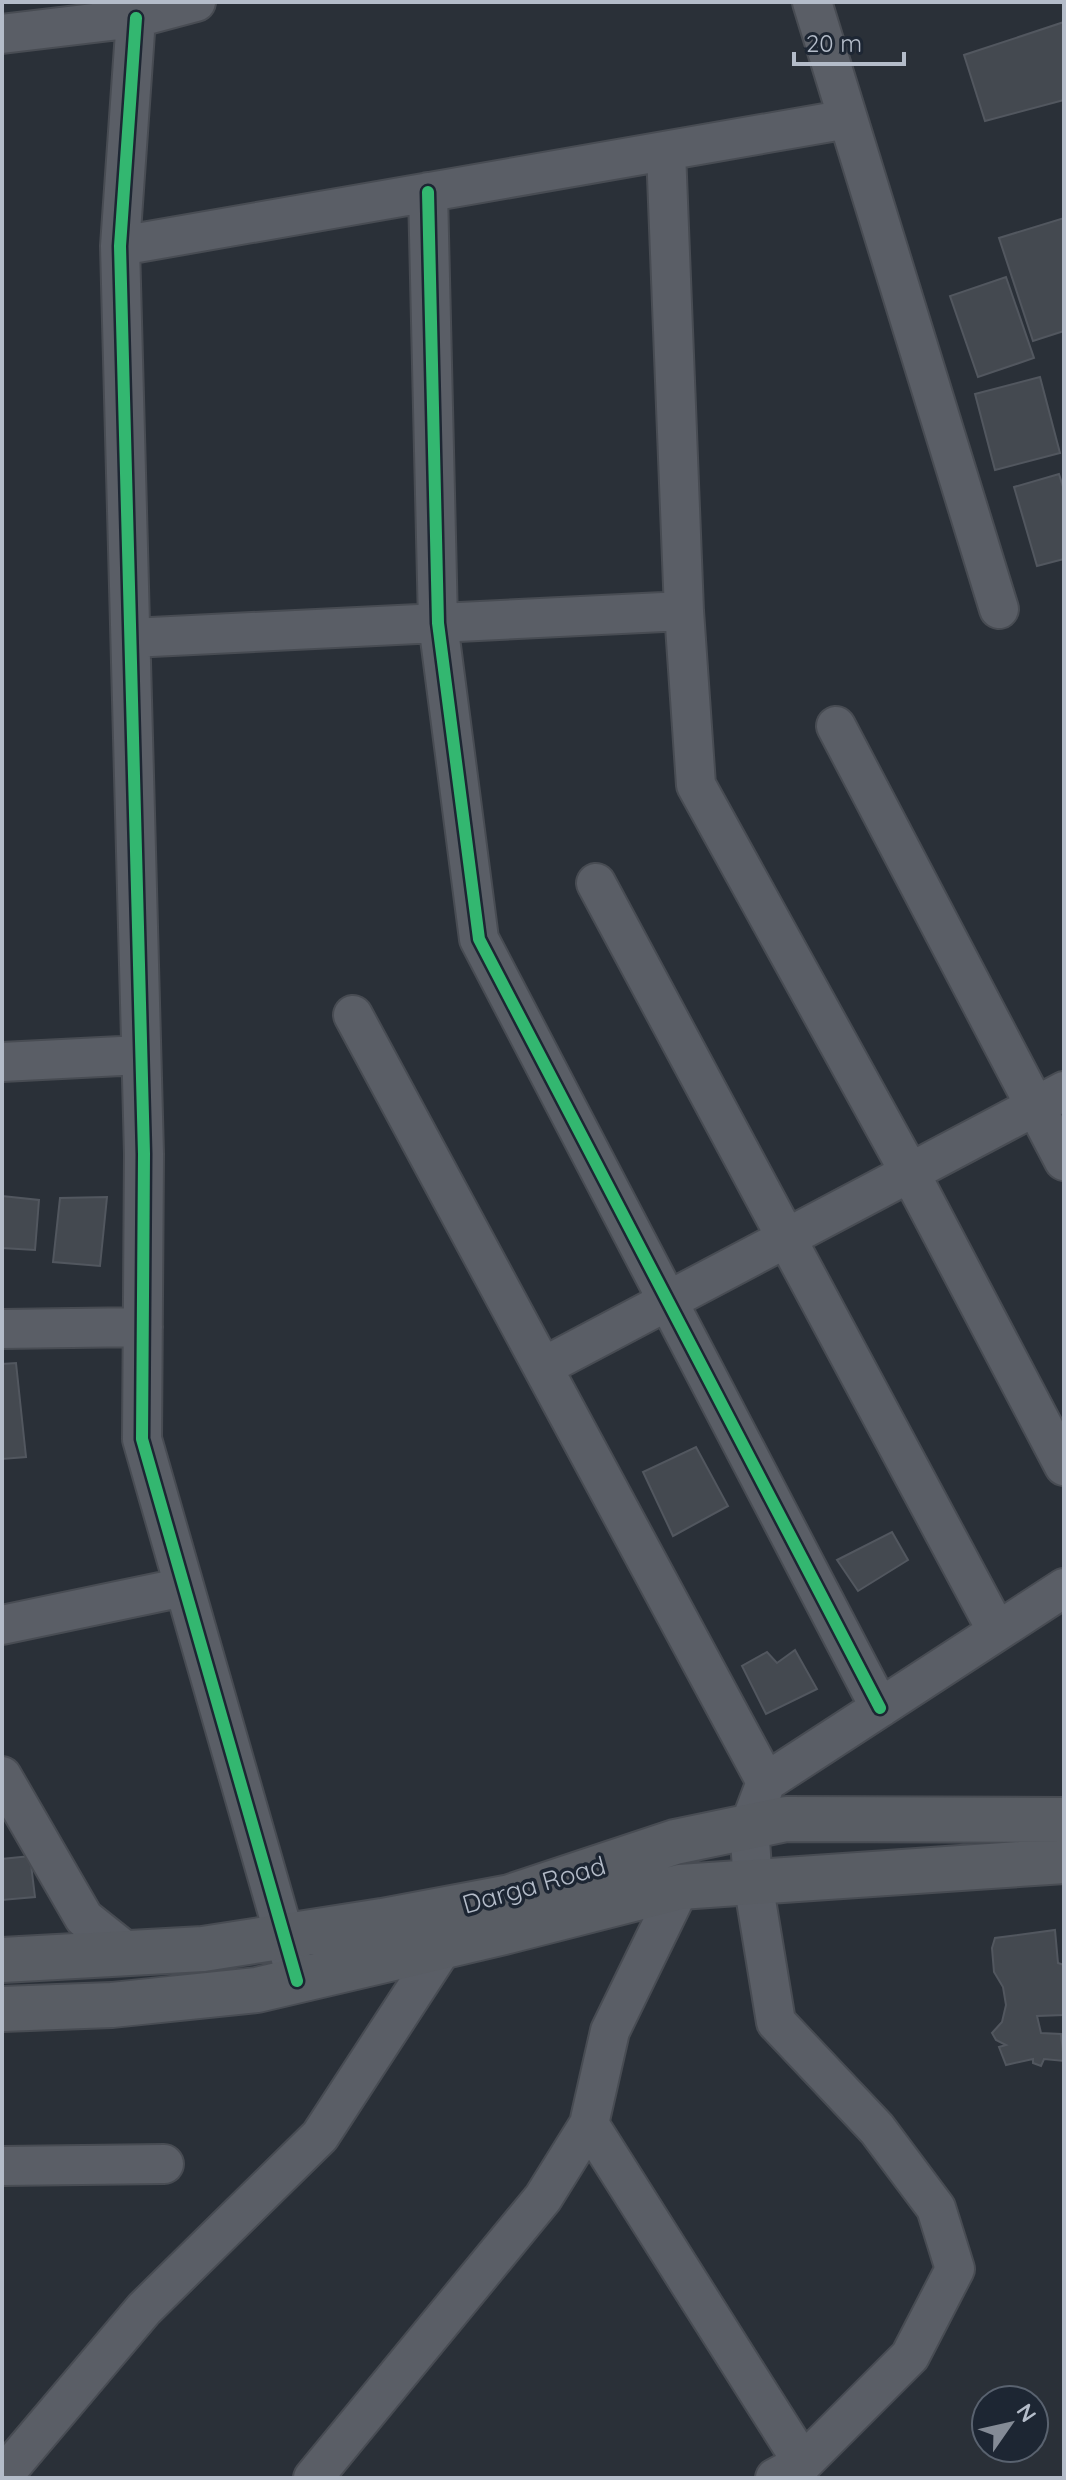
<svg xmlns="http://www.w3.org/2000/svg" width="1066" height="2480" font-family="Quicksand,sans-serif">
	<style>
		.building { fill: #444950; stroke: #52575f; stroke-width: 2 }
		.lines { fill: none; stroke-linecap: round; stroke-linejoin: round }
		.minor-casing { stroke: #484c53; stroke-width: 42 }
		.secondary-casing { stroke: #484c53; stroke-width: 48 }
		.minor { stroke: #5a5e66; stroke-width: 38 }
		.secondary { stroke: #595d64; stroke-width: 44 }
		.cycleway-casing { stroke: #1d2633; stroke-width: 17 }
		.cycleway { stroke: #33b770; stroke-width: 12 }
		.labels { text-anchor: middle; stroke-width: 7; stroke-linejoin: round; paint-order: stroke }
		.street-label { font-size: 26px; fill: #b4bcc9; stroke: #1d2633 }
	</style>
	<rect width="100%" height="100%" fill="#2a3038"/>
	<path class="building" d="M 1064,22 L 1064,100 L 985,121 L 964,55 Z
		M 1064,218 L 1064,331 L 1033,341 L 999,238 Z
		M 1006,277 L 1034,358 L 978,377 L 950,296 Z
		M 1040,377 L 1060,453 L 995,470 L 975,394 Z
		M 1059,474 L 1064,490 L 1064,559 L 1037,566 L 1014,487 Z
		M 2,1196 L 39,1200 L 35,1250 L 2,1248 Z
		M 107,1197 L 100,1266 L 53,1262 L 60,1198 Z
		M 16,1363 L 26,1457 L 2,1459 L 2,1364 Z
		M 696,1447 L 728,1506 L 673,1536 L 643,1472 Z
		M 892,1532 L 908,1560 L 858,1591 L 837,1560 Z
		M 795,1650 L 817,1689 L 766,1714 L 742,1666 L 767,1652 L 777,1663 Z
		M 30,1856 L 35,1897 L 2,1900 L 2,1859 Z
		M 1055,1930 L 1058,1963 L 1064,1965 L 1064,2015 L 1037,2016 L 1041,2033 L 1061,2034 L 1064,2061 L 1044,2059 L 1041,2066 L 1033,2063 L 1033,2059 L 1006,2065 L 999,2047 L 1006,2045 L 996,2040 L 992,2033 L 1002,2022 L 1006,2005 L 1003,1987 L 994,1972 L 992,1948 L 995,1938 Z"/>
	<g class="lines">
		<g class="minor-casing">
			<path id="minor" d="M 812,2 L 999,609
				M 136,18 L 120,246 L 144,1154 L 142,1439 L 293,1966
				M 2,34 L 136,18 L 196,2
				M 666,151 L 684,611 L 696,785 L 910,1173 L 1064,1466
				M 428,192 L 438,623 L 479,939 L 880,1708
				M 120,246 L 848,119
				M 131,638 L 684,611
				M 836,726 L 1064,1161
				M 596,883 L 997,1631
				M 353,1015 L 766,1782
				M 2,1062 L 141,1055
				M 2,1329 L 143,1327
				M 543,1367 L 1064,1091
				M 2,1625 L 184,1587
				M 2,1776 L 84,1918 L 128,1953
				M 589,2124 L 803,2463
				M 2,2166 L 164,2164
				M 2,2477 L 144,2309 L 320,2136 L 443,1947
				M 313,2478 L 543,2198 L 589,2124 L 610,2031 L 680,1887
				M 775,2478 L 803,2463 L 910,2356 L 955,2269 L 936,2208 L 877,2129 L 776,2022 L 753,1882 L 749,1827 L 766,1782 L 1064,1588"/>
		</g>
		<g class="secondary-casing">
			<path id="secondary" d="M 2,1960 L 203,1949 L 382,1921 L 510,1897 L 675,1842 L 786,1819 L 1064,1820
				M 2,2009 L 112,2005 L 257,1990 L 508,1931 L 680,1887 L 1064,1861"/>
		</g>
		<use href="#minor" class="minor"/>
		<use href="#secondary" class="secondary"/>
		<g class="cycleway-casing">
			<path id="cycleway" d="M 136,18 L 120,246 L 144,1154 L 142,1439 L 297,1981
				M 428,192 L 438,623 L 479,939 L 880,1708"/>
		</g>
		<use href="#cycleway" class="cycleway"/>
	</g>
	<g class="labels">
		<g class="street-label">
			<text transform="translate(534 1885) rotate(-16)" y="9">Darga Road</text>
		</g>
	</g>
	<rect width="1066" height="2480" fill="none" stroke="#b4bcc9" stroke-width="8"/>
	<g transform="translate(1010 2424) rotate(56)"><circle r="38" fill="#1d2633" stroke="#59626f" stroke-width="2"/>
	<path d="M0-6L14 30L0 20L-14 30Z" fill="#848b96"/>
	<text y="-12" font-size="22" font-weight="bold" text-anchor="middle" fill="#b4bcc9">N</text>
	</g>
	<path d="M794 52v12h110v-12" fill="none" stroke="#b4bcc9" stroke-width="4"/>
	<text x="806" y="52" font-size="24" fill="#b4bcc9" stroke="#1d2633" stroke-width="6" paint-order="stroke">20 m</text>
</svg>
